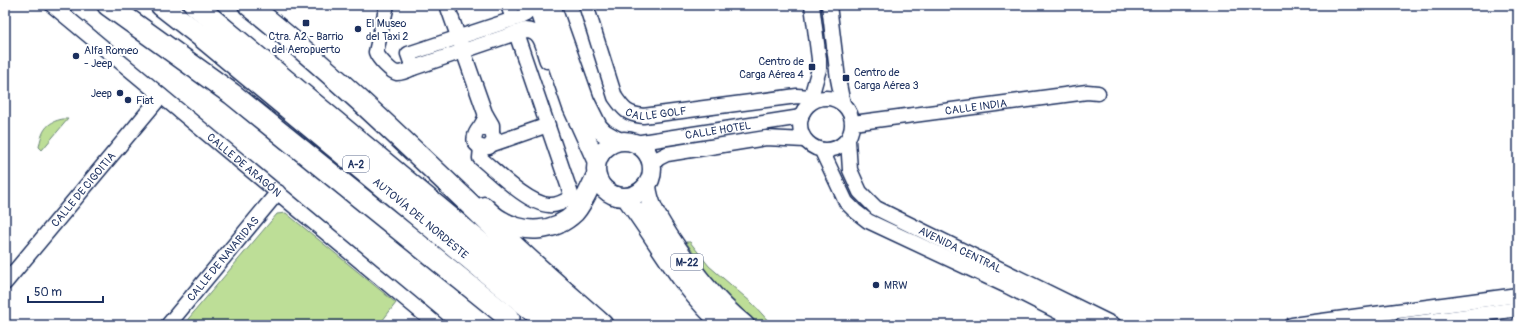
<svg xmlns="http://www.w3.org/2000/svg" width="1523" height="330" font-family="Pangolin,sans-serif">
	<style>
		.green { fill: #bdde97; stroke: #6c867a }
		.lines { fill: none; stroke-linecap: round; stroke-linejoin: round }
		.minor-casing { stroke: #1b2f5e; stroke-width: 17 }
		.major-casing { stroke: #1b2f5e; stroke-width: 21 }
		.highway-casing { stroke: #1b2f5e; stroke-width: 24 }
		.minor { stroke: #fff; stroke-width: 14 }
		.major { stroke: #fff; stroke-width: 18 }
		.highway { stroke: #fff; stroke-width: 21 }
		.poi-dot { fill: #1b2f5e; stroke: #fff; stroke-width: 1.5 }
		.labels { text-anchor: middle; stroke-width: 4; stroke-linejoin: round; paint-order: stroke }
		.shield { fill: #fff; stroke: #5f6d8e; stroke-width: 1 }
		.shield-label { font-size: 10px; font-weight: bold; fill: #1b2f5e }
		.poi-label { font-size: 11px; fill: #1b2f5e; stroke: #fff; text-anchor: start }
		.street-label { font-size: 11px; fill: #1b2f5e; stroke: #fff }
	</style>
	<rect width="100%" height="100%" fill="#fff"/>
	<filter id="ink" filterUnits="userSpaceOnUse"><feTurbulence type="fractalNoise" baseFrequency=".025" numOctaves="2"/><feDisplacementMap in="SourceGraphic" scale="8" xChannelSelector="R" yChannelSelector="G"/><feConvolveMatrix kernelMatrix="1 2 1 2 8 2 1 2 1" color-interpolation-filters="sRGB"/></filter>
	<g filter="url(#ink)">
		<path class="green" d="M 63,119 L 68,119 L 42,150 L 39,147 C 42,131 46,122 63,119 Z
			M 286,213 L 396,303 L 379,325 L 183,325 L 277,214 Z
			M 686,242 L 690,242 L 709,266 L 752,303 L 772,325 L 761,325 L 737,306 L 718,288 Z"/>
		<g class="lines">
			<g class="minor-casing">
				<g id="minor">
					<path id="s1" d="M 52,5 L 437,325"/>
					<path d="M 387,5 L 376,52 C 378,58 391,72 397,73 C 402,73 409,70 413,68 L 525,30 C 541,30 542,48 547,61"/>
					<path d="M 447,5 L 485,113 L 492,125 L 492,132"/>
					<path d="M 508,5 L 513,19"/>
					<path id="s2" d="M 586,5 L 615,97 C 624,110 627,114 643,116 L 797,96 L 811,97 L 817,99"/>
					<path d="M 829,5 L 838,79 L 843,104"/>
					<path d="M 413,68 L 408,54 L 520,17 L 526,14 L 529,9 L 528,5"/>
					<circle cx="826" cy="124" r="26"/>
					<path d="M 809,104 L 819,69 L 819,59 L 812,5"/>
					<path id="s3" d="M 853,123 L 1087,92 L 1098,93"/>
					<path d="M 479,129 L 486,128 L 492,132 L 494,140 L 489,147 C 481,149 472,145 475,136 C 476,131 480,128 482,124 C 484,121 485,118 486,115"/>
					<path id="s4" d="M 848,140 L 850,170 L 860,192 L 876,208 L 1114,325"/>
					<path id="s5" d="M 635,143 L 801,117"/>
					<path d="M 493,144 L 548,125"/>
					<path d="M 481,148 L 480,158 C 496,171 528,204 549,205 C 557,206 565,201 572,197 L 516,33"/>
					<path d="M 822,151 L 846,202 L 855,211 L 868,221 L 1007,286 L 1084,325"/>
					<path d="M 652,164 L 659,158 L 667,154 L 766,138 L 805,140"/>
					<path id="s6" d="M 5,283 L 161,96"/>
					<path id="s7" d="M 168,325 L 278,192"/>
					<path d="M 1292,325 L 1518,295"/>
					<path d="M 1402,325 L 1518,309"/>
				</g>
			</g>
			<g class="major-casing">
				<path id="major" d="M 537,5 L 572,107 L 596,160
					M 551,5 L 585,101 L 598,127 L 604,133 L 618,141
					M596 169a28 28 0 1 1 56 0a28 28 0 1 1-56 0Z
					M 647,186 C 649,206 659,220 669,236 C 691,269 714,300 745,325
					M 626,198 C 658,240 682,289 723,325
					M 484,206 C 489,211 495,217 501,220 C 524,234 554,233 575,213 C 584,203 590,187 596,175"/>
			</g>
			<g class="highway-casing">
				<g id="highway">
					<path d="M 108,5 L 232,94 L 509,318"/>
					<path id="s8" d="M 161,5 L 202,37 L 550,325"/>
					<path d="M 195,5 L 579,325"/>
					<path d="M 249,5 C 344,81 430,167 518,250 C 546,276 574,300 602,325"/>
				</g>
			</g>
			<use href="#minor" class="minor"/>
			<use href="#major" class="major"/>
			<use href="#highway" class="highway"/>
		</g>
	</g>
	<g class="poi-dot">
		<rect x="302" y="19" width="8" height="8" rx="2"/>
		<circle cx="358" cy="29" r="4"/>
		<circle cx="76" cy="56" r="4"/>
		<rect x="808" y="63" width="8" height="8" rx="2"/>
		<rect x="842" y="74" width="8" height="8" rx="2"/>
		<circle cx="120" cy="93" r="4"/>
		<circle cx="128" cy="100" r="4"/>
		<circle cx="876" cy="285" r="4"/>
	</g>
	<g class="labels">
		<g class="shield">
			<rect x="343" y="156" width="26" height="16" rx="3"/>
			<rect x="671" y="254" width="32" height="16" rx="3"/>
		</g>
		<g class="shield-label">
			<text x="356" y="168">A-2</text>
			<text x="687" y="266">M-22</text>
		</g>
		<g class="poi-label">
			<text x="366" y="27">El Museo<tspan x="366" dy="13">del Taxi 2</tspan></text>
			<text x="306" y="40" text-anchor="middle">Ctra. A2 - Barrio<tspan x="306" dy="13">del Aeropuerto</tspan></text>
			<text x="84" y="54">Alfa Romeo<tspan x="84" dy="13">- Jeep</tspan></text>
			<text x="804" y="65" text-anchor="end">Centro de<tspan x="804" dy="13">Carga Aérea 4</tspan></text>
			<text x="854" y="76">Centro de<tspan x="854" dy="13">Carga Aérea 3</tspan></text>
			<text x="112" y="97" text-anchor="end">Jeep</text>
			<text x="136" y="104">Fiat</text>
			<text x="884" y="289">MRW</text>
		</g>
		<g class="street-label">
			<text dy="4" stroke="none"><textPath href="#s3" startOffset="124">CALLE INDIA</textPath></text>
			<text dy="4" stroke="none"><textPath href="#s2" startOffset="145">CALLE GOLF</textPath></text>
			<text dy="4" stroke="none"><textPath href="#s5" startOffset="84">CALLE HOTEL</textPath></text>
			<text dy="4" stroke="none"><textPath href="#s1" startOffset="250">CALLE DE ARAGÓN</textPath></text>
			<text dy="4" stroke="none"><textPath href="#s6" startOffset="122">CALLE DE CIGOITIA</textPath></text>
			<text dy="4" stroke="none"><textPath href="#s8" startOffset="336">AUTOVÍA DEL NORDESTE</textPath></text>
			<text dy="4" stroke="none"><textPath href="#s4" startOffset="171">AVENIDA CENTRAL</textPath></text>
			<text dy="4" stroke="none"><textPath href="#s7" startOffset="86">CALLE DE NAVARIDAS</textPath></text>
		</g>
	</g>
	<rect width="1523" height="330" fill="none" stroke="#fff" stroke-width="20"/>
	<rect x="10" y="10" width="1503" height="310" fill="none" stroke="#1b2f5e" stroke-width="1.5" filter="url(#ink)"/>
	<path d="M28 296v6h75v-6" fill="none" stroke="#1b2f5e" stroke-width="2"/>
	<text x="34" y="296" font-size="12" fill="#1b2f5e" stroke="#ffffff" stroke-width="3" paint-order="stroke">50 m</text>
</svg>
